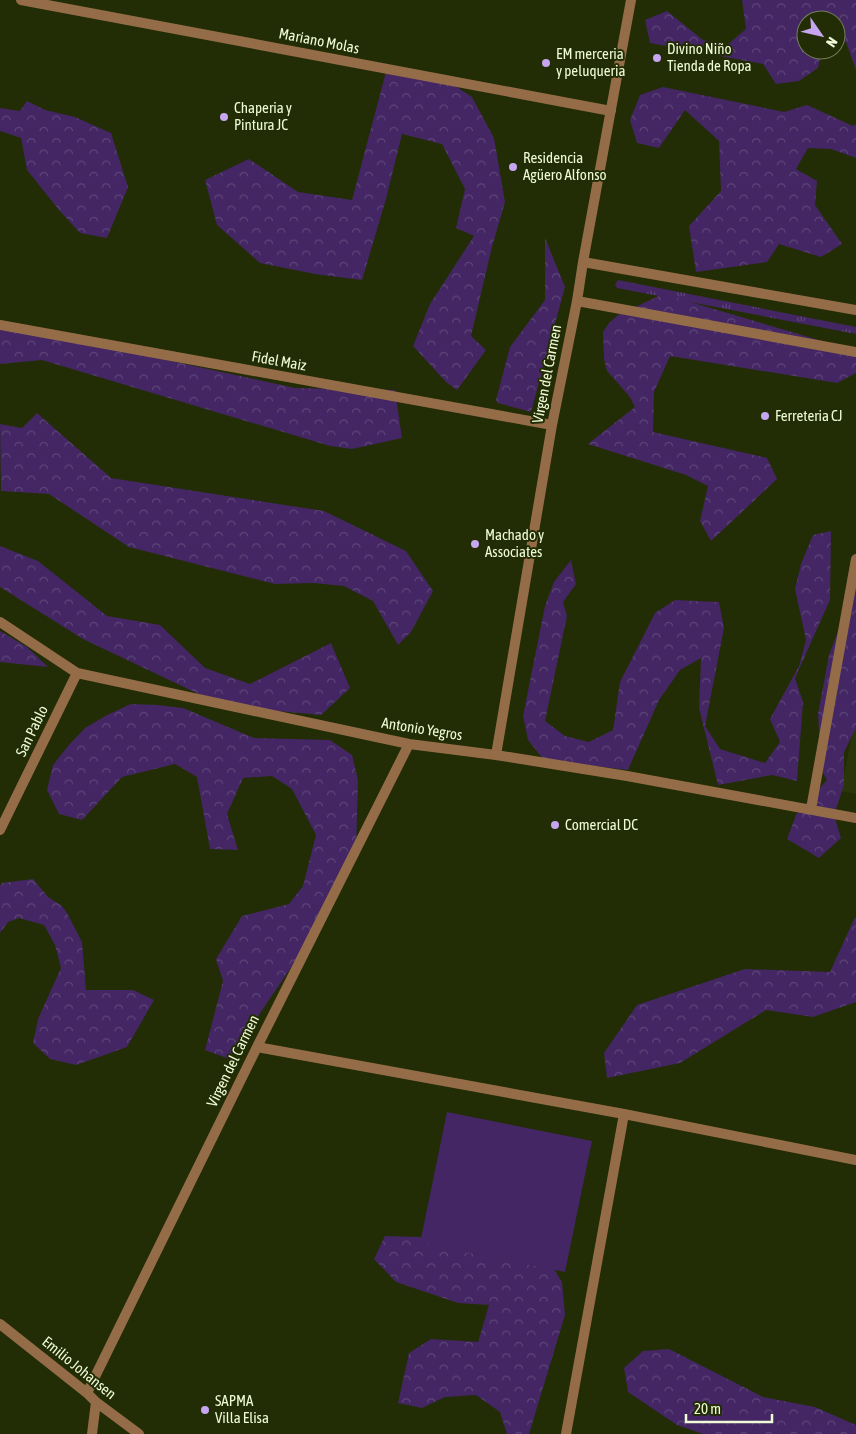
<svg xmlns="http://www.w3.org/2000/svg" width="856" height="1434" font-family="'Asap Condensed',sans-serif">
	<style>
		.built { fill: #2a360a }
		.grass { fill: url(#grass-tufts) }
		.forest { fill: url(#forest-crowns) }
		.pitch { fill: #432663 }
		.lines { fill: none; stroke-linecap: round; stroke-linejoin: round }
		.minor { stroke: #946d48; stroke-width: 10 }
		.poi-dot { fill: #c6a6f0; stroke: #222c05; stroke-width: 2 }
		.labels { text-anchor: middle; stroke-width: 4; stroke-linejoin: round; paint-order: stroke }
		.street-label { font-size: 15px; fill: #eefbd6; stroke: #222c05 }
		.poi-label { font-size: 15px; fill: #eefbd6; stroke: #222c05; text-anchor: start }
	</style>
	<defs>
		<pattern id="grass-tufts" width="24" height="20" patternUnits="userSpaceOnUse" patternTransform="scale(1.25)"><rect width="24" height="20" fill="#432663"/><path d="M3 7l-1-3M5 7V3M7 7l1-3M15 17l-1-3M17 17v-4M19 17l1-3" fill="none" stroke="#5e4679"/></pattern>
		<pattern id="forest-crowns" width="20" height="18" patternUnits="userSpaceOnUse" patternTransform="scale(1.25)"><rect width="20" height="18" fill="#432663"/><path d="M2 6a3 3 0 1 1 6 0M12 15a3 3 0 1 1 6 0" fill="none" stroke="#5e4679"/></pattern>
	</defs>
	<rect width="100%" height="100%" fill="#222c05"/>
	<path class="built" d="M 856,714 L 856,794 L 841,791 Z"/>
	<path class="grass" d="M 618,280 L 856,327 L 856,334 L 617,288 L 615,285 Z"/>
	<path class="forest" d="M 742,0 L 856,0 L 856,70 L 846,42 L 836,43 L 836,20 L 806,20 L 806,50 L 822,50 L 818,68 L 799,81 L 776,84 L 763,64 L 650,43 L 645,20 L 667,11 L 703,40 L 727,45 L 746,29 Z
		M 387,68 L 435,73 L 472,97 L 494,138 L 505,202 L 492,247 L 471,336 L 486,350 L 457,390 L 446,382 L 413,346 L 430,304 L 474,236 L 456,228 L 465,189 L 442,144 L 402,134 L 386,199 L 362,280 L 315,274 L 260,263 L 217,225 L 205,180 L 249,159 L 298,192 L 352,200 Z
		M 663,87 L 784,112 L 807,105 L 853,126 L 856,124 L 856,158 L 831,149 L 808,148 L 796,169 L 817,181 L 815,205 L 842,244 L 821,257 L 779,244 L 767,262 L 696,272 L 689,226 L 721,191 L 719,141 L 685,110 L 659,148 L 637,143 L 630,120 L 640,95 Z
		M 27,101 L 45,110 L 75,117 L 111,133 L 128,187 L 107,238 L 80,233 L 59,210 L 27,170 L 21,138 L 0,131 L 0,108 L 20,111 Z
		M 545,238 L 565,287 L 531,412 L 498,403 L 496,400 L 510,347 L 545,300 Z
		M 663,294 L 856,351 L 856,373 L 837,383 L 670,356 L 654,392 L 653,432 L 767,458 L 777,479 L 711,541 L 700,521 L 708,486 L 686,475 L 588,444 L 635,407 L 629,396 L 607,371 L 604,359 L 603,332 L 609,323 L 618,315 Z
		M 0,327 L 38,332 L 295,388 L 395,390 L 402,438 L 352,449 L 330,446 L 42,360 L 0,364 Z
		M 37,413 L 111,478 L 324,511 L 406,551 L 433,591 L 411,632 L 398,645 L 373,601 L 344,586 L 313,583 L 275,584 L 129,547 L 49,494 L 1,491 L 0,424 L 22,428 Z
		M 831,531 L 830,600 L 795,678 L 803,702 L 797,781 L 772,775 L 718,785 L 699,708 L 701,658 L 680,670 L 659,700 L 628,770 L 544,760 L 528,740 L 523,716 L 545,606 L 554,582 L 571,560 L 576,584 L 563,602 L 567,616 L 545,721 L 565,736 L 589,742 L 613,730 L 620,682 L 655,613 L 675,600 L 719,602 L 724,628 L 705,726 L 720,749 L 765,763 L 780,742 L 770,719 L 799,666 L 806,640 L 795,589 L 801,564 L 813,535 Z
		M 0,546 L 38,561 L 107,616 L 160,625 L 205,668 L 250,684 L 331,643 L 350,688 L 321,715 L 224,706 L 83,639 L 0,587 Z
		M 856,584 L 856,728 L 844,752 L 844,785 L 834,815 L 841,838 L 819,858 L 787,839 L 796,815 L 827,780 L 821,769 L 818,714 L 829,655 Z
		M 0,631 L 27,647 L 48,667 L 0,662 Z
		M 131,704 L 157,705 L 183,708 L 254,738 L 330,740 L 352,755 L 358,780 L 356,851 L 317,929 L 229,1059 L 205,1050 L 223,981 L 216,959 L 242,916 L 289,904 L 303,886 L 316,835 L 292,789 L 272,776 L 243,778 L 227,814 L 238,850 L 210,849 L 197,777 L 175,764 L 122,777 L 82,820 L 59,814 L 47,790 L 53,765 L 68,746 L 85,728 L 107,715 Z
		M 33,879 L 48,897 L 62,906 L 67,913 L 82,942 L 86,990 L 133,990 L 154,1000 L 127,1047 L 76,1065 L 50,1059 L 33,1043 L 38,1019 L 61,968 L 55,945 L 44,925 L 19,918 L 8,922 L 0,933 L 0,886 L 2,883 Z
		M 855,917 L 856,919 L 856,1002 L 813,1017 L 766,1010 L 680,1063 L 607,1078 L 604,1053 L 637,1005 L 745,969 L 830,972 Z
		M 385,1236 L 495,1239 L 548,1259 L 562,1282 L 565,1315 L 529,1434 L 507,1434 L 500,1412 L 476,1395 L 445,1397 L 422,1408 L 398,1403 L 409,1353 L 431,1339 L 478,1342 L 489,1305 L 458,1303 L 396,1282 L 374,1259 Z
		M 669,1349 L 763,1397 L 815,1407 L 856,1425 L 856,1434 L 703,1434 L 677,1425 L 628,1392 L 624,1368 L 643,1351 Z"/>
	<path class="pitch" d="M 447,1112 L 592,1141 L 565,1272 L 420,1243 Z"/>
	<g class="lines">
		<path class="minor" d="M 21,0 L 611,111
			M 583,262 L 856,310
			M 577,301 L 856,352
			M 0,325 L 552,425
			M 0,622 L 77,673 L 409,744 L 496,755 L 627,776 L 856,818
			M 496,755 L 552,425 L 577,301 L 583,262 L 631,0
			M 811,809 L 856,559
			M 0,830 L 77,673
			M 257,1047 L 624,1114 L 856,1160
			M 0,1324 L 87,1393 L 96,1402 L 139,1434
			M 87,1393 L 257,1047 L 409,744
			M 92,1434 L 96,1402
			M 566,1434 L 624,1114"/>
	</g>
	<g class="poi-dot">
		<circle cx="657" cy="58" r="5"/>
		<circle cx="546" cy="63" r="5"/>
		<circle cx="224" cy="117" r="5"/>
		<circle cx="513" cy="167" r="5"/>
		<circle cx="765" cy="416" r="5"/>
		<circle cx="475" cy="544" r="5"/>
		<circle cx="555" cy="825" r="5"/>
		<circle cx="205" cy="1410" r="5"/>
	</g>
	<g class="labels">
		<g class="street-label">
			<text transform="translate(319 41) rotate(11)" y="5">Mariano Molas</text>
			<text transform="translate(279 361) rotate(10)" y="5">Fidel Maiz</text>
			<text transform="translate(547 374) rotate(-79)" y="5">Virgen del Carmen</text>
			<text transform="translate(422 729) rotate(9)" y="5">Antonio Yegros</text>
			<text transform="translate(32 731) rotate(-64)" y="5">San Pablo</text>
			<text transform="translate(233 1061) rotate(-64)" y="5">Virgen del Carmen</text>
			<text transform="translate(79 1368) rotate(39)" y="5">Emilio Johansen</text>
		</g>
		<g class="poi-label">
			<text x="667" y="54">Divino Niño<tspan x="667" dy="17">Tienda de Ropa</tspan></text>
			<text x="556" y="59">EM merceria<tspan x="556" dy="17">y peluqueria</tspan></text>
			<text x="234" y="113">Chaperia y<tspan x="234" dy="17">Pintura JC</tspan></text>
			<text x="523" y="163">Residencia<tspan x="523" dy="17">Agüero Alfonso</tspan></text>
			<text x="775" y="421">Ferreteria CJ</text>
			<text x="485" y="540">Machado y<tspan x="485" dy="17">Associates</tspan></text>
			<text x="565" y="830">Comercial DC</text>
			<text x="215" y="1406">SAPMA<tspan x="215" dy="17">Villa Elisa</tspan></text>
		</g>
	</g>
	<g transform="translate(821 35) rotate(124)"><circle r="24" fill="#222c05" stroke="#747f59"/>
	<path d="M0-4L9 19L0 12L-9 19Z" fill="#c6a6f0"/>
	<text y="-8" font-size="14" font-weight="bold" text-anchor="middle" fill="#eefbd6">N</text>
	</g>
	<path d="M686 1414v8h86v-8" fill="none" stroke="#eefbd6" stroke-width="2.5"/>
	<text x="694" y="1414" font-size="15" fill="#eefbd6" stroke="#222c05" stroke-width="4" paint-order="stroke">20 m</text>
</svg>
